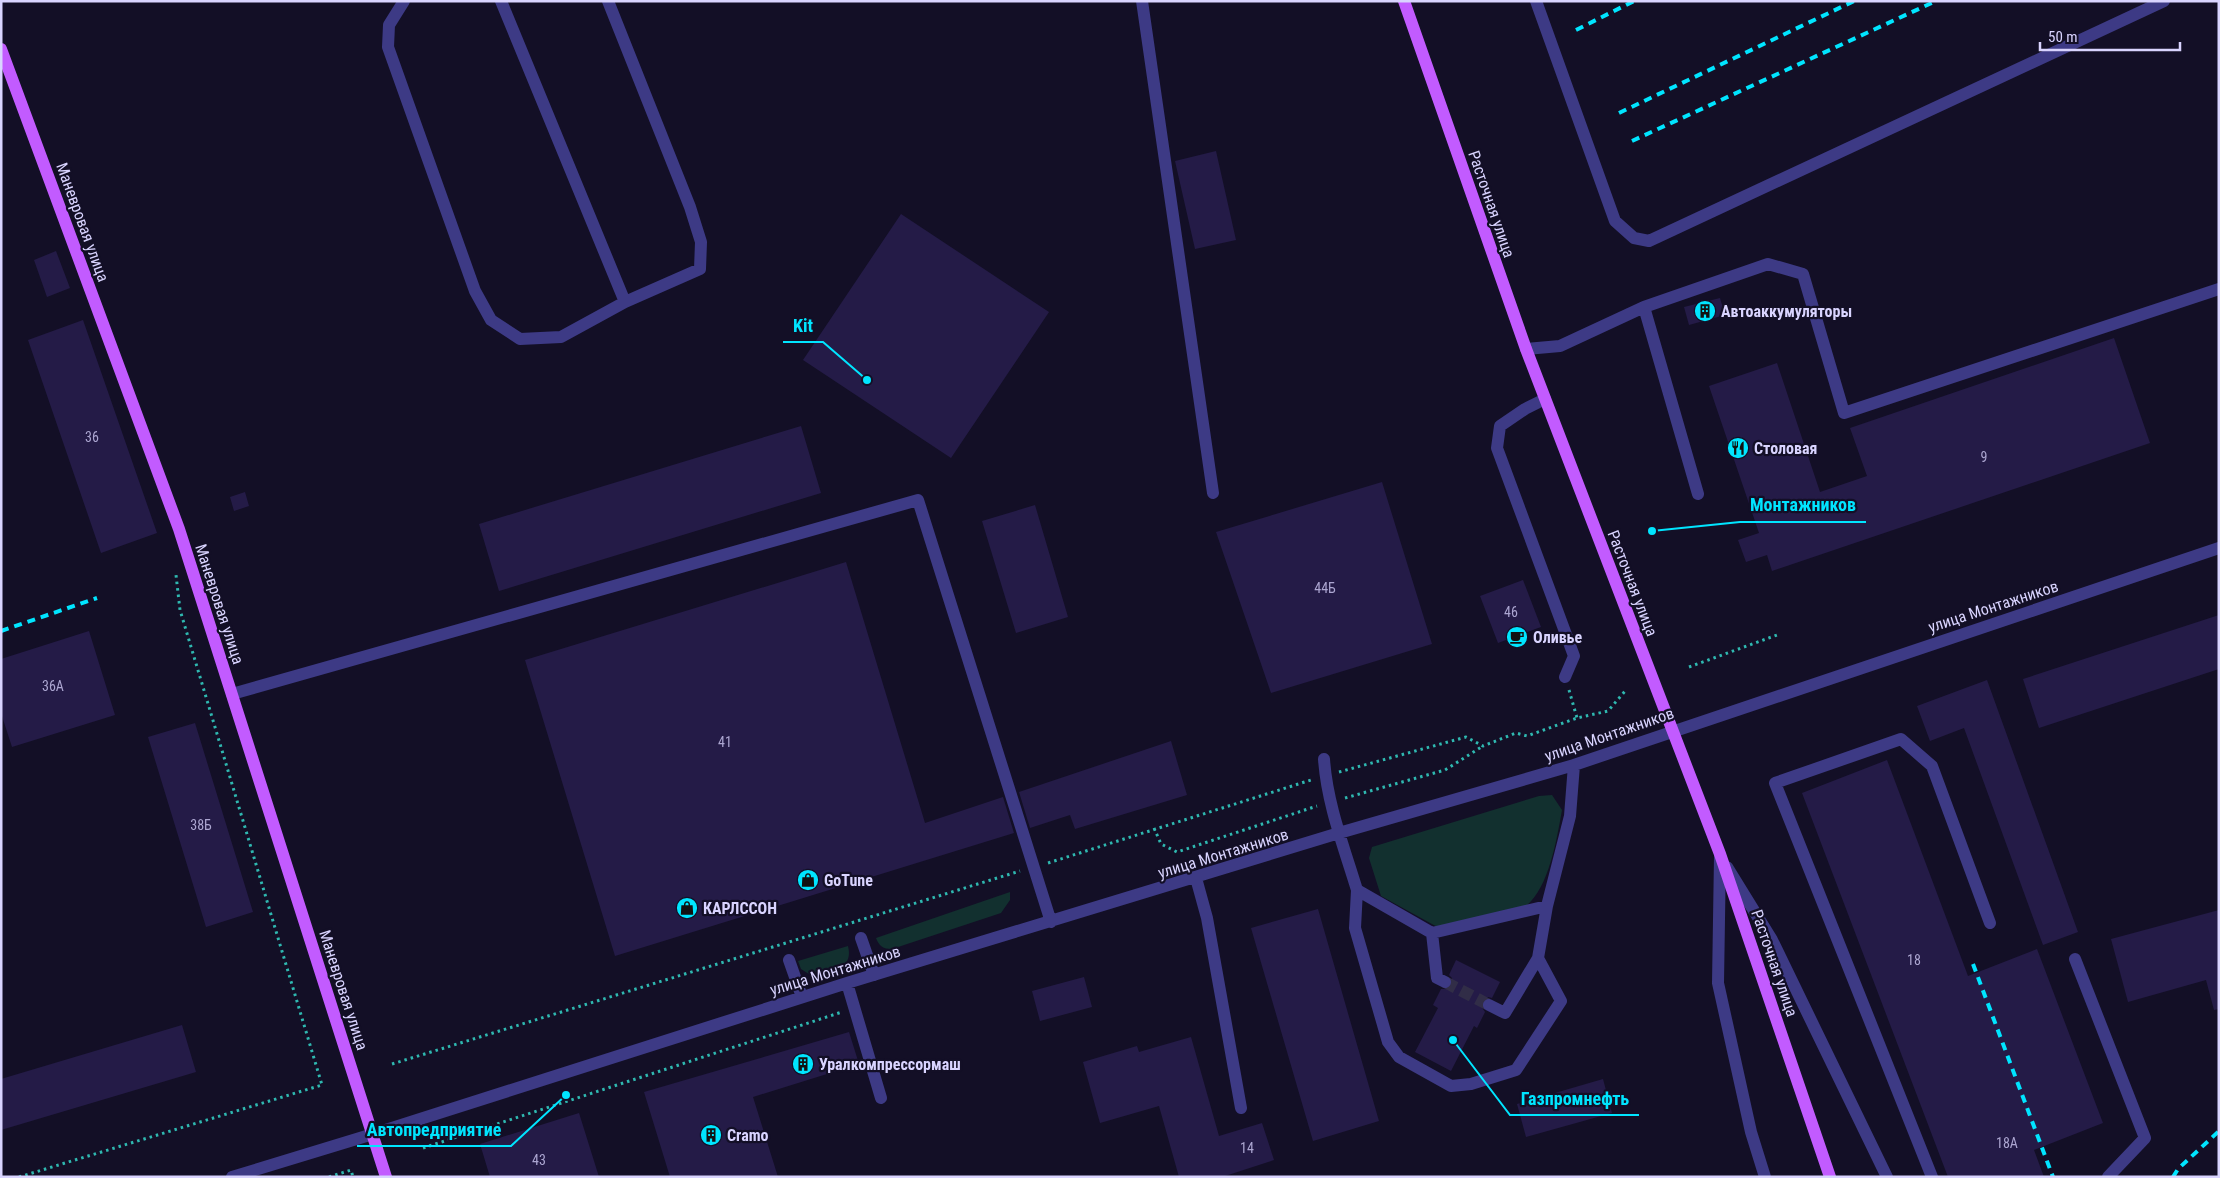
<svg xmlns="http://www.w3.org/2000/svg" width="2220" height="1178" font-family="'Roboto Condensed',sans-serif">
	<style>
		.green { fill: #12302f }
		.building { fill: #241b47 }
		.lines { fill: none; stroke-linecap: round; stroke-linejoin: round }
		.minor-tunnel { stroke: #312d47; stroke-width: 12; stroke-dasharray: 12 6; stroke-linecap: butt }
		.path { stroke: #2fb8b0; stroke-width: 3; stroke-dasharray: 2.5 4; stroke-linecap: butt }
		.minor { stroke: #3d3a85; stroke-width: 12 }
		.major { stroke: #c25bff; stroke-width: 12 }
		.rail { stroke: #00e5ff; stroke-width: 4; stroke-dasharray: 8 6; stroke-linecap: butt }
		.labels { text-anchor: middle; stroke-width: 4.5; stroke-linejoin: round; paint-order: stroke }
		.number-label { font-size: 14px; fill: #aca6d1 }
		.street-label { font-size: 16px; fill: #d9d4ff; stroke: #130f26 }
		.poi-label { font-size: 16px; font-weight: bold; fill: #d9d4ff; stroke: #130f26; text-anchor: start }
		.leader { fill: none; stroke: #00e5ff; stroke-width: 2 }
		.callout-dot { fill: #00e5ff; stroke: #130f26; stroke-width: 2 }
		.callout-label { font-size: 18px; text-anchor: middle; font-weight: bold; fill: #00e5ff; stroke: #130f26; stroke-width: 4.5; stroke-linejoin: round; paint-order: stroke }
	</style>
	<rect width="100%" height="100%" fill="#130f26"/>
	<path class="green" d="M 1552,795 L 1562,810 C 1557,838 1549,888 1526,906 L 1441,929 L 1381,896 L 1369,858 L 1372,847 L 1539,796 Z
		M 1010,892 L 1010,900 L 1001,913 L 892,949 C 883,949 879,946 876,938 Z
		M 848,946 C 854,969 831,974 812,976 L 801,969 L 798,961 Z"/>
	<path class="building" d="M 1216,151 L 1236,240 L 1195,249 L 1175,161 Z
		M 901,214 L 1049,312 L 951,458 L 803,360 Z
		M 56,251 L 70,288 L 47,297 L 34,260 Z
		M 1720,298 L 1725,315 L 1689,325 L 1684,307 Z
		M 83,320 L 157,533 L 101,553 L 28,340 Z
		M 2114,338 L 2150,443 L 1772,571 L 1767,555 L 1746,562 L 1738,540 L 1759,533 L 1709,386 L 1777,363 L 1820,492 L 1867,476 L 1850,428 Z
		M 801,426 L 821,493 L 499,591 L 479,524 Z
		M 1382,482 L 1432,644 L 1271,693 L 1216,532 Z
		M 245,492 L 249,506 L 234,511 L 230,497 Z
		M 1035,505 L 1068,617 L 1016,633 L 982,521 Z
		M 846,562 L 925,823 L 1003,797 L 1014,833 L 615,956 L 525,660 Z
		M 1523,580 L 1541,627 L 1498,643 L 1480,596 Z
		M 2219,615 L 2219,669 L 2039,728 L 2023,679 Z
		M 89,631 L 115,715 L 12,747 L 1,713 L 1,659 Z
		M 1987,680 L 2078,932 L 2043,945 L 1964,728 L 1930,741 L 1917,706 Z
		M 195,723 L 253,912 L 206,927 L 148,737 Z
		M 1171,741 L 1187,795 L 1075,829 L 1070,815 L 1030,828 L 1019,792 Z
		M 1887,760 L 1968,976 L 2037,949 L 2103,1123 L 2034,1150 L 2044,1177 L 1948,1177 L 1802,793 Z
		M 1318,909 L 1379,1121 L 1313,1141 L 1251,928 Z
		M 2219,910 L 2219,1009 L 2214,1010 L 2206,980 L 2128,1002 L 2111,939 Z
		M 1456,960 L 1500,982 L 1492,998 L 1488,997 L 1482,1001 L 1481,1006 L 1485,1012 L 1477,1028 L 1474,1026 L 1451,1071 L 1415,1052 L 1438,1008 L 1433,1005 L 1441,989 L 1449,989 L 1452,985 L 1452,978 L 1449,975 Z
		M 1084,977 L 1092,1007 L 1040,1021 L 1032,991 Z
		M 182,1025 L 196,1072 L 1,1130 L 1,1079 Z
		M 849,1032 L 859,1064 L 753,1097 L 778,1177 L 670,1177 L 644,1092 Z
		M 1191,1037 L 1219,1136 L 1262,1123 L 1274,1160 L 1222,1177 L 1179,1177 L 1159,1106 L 1100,1123 L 1083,1062 L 1137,1046 L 1139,1052 Z
		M 1603,1079 L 1612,1113 L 1526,1137 L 1517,1104 Z
		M 579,1113 L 599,1177 L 490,1177 L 480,1144 Z"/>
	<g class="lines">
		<path class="minor-tunnel" d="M 1445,982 L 1489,1005"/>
		<path class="path" d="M 1689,667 L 1777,635
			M 1569,690 L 1577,718
			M 1339,772 L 1466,737 L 1483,746 L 1516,733 L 1527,736 L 1577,718 L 1608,711 L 1626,690
			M 1345,798 L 1445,770 L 1483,746
			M 1154,828 L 1161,844 L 1177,852 L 1317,806
			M 1048,863 L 1311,780
			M 392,1064 L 1020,871
			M 423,1148 L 842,1012
			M 19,1177 L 322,1085 L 180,610 L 176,575
			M 329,1177 L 351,1170 L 353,1177"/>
		<path class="minor" d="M 404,1 L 389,25 L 388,47 L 475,291 L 491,320 L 520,339 L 561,337 L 625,302 L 700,269 L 701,242 L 690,207 L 608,1
			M 501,1 L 625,302
			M 1142,1 L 1213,493
			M 1536,1 L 1615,221 L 1634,238 L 1649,241 L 2164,1
			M 1644,307 L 1768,264 L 1803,274 L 1844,413 L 2219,289
			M 1526,349 L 1560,346 L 1644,307 L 1698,494
			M 1545,399 L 1525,409 L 1500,426 L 1497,448 L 1574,656 L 1565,677
			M 232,694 L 918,500 L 1051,922
			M 1324,759 C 1327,804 1344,847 1357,890 L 1432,933 L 1437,978 L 1445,982
			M 1720,856 L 1718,983 L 1751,1132 L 1765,1177
			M 1727,867 L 1772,940 L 1887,1177
			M 1196,878 L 1207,918 L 1241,1108
			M 1357,890 L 1355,928 L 1388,1042 L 1399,1057 L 1451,1086 L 1471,1084 L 1516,1070 L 1561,1001 L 1538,958
			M 1432,933 L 1547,906
			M 861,938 L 874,975
			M 2075,959 L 2145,1138 L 2108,1177
			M 789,960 L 802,997
			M 847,983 L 881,1098
			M 1489,1005 L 1505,1013 L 1538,958 L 1547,906 L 1570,816 L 1574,765
			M 232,1177 L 373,1134 L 847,983 L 1339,833 L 1574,765 L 2219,548
			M 1932,1177 L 1775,783 L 1901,739 L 1932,766 L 1990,923"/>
		<path class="major" d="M 1404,1 L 1526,349 L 1720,854 L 1830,1177
			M 1,49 L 179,529 L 386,1177"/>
		<path class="rail" d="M 1576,30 L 1634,1
			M 1619,113 L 1854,1
			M 1632,141 L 1936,1
			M 1,631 L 97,598
			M 1973,964 L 2053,1177
			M 2173,1177 L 2178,1169 L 2219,1131"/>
	</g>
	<defs>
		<g id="building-disc" transform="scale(1.125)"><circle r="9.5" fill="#00e5ff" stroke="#130f26"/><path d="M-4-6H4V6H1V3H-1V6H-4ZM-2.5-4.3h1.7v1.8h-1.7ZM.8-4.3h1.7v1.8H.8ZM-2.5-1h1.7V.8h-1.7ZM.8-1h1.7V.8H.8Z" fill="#111"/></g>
		<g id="restaurant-disc" transform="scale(1.125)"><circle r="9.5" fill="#00e5ff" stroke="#130f26"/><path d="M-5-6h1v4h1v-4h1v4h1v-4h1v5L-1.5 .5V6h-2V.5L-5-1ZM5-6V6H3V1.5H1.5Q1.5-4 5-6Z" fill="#111"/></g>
		<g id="cafe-disc" transform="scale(1.125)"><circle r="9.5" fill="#00e5ff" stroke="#130f26"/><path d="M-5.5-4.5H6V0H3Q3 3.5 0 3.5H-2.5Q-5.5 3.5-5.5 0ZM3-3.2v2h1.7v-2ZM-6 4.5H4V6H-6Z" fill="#111"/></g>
		<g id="shop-disc" transform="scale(1.125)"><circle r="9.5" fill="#00e5ff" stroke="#130f26"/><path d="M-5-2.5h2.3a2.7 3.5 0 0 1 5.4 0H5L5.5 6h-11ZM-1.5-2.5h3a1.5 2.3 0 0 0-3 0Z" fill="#111"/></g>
	</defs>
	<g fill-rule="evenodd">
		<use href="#building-disc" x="1705" y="311"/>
		<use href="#restaurant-disc" x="1738" y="448"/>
		<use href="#cafe-disc" x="1517" y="637"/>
		<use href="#shop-disc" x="808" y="880"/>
		<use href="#shop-disc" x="687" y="908"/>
		<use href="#building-disc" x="803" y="1064"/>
		<use href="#building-disc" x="711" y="1135"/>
	</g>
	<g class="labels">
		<g class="number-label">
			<text x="92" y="442">36</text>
			<text x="1984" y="462">9</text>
			<text x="1325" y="593">44Б</text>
			<text x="1511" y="617">46</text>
			<text x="53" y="691">36А</text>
			<text x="725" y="747">41</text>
			<text x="201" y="830">38Б</text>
			<text x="1914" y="965">18</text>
			<text x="2007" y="1148">18А</text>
			<text x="1247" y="1153">14</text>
			<text x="539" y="1165">43</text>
		</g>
		<g class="street-label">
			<text transform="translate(1492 204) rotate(71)" y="6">Расточная улица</text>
			<text transform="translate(83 222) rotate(70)" y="6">Маневровая улица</text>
			<text transform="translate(1633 583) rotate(69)" y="6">Расточная улица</text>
			<text transform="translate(220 604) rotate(72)" y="6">Маневровая улица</text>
			<text transform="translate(1993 606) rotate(-18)" y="6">улица Монтажников</text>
			<text transform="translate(1609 734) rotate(-19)" y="6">улица Монтажников</text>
			<text transform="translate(1223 853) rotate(-17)" y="6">улица Монтажников</text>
			<text transform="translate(1775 963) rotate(71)" y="6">Расточная улица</text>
			<text transform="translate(835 970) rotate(-17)" y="6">улица Монтажников</text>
			<text transform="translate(344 990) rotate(72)" y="6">Маневровая улица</text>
		</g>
		<g class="poi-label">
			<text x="1721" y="317">Автоаккумуляторы</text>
			<text x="1754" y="454">Столовая</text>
			<text x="1533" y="643">Оливье</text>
			<text x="824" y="886">GoTune</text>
			<text x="703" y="914">КАРЛССОН</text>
			<text x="819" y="1070">Уралкомпрессормаш</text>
			<text x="727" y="1141">Cramo</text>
		</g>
	</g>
	<path class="leader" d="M867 380L823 342H783M1652 531L1740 522H1866M1453 1040L1510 1115H1639M566 1095L511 1146H357"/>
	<g class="callout-dot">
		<circle cx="867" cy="380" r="5"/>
		<circle cx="1652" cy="531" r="5"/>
		<circle cx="1453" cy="1040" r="5"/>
		<circle cx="566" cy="1095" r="5"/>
	</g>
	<g class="callout-label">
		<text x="803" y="332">Kit</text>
		<text x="1803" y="511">Монтажников</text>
		<text x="1575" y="1105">Газпромнефть</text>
		<text x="434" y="1136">Автопредприятие</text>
	</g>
	<rect width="2220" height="1178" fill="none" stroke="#d9d4ff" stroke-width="5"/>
	<path d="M2040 42v8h140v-8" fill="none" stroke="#d9d4ff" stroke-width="2.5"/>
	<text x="2048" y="42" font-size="15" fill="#d9d4ff" stroke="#130f26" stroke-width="4" paint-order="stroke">50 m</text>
</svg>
